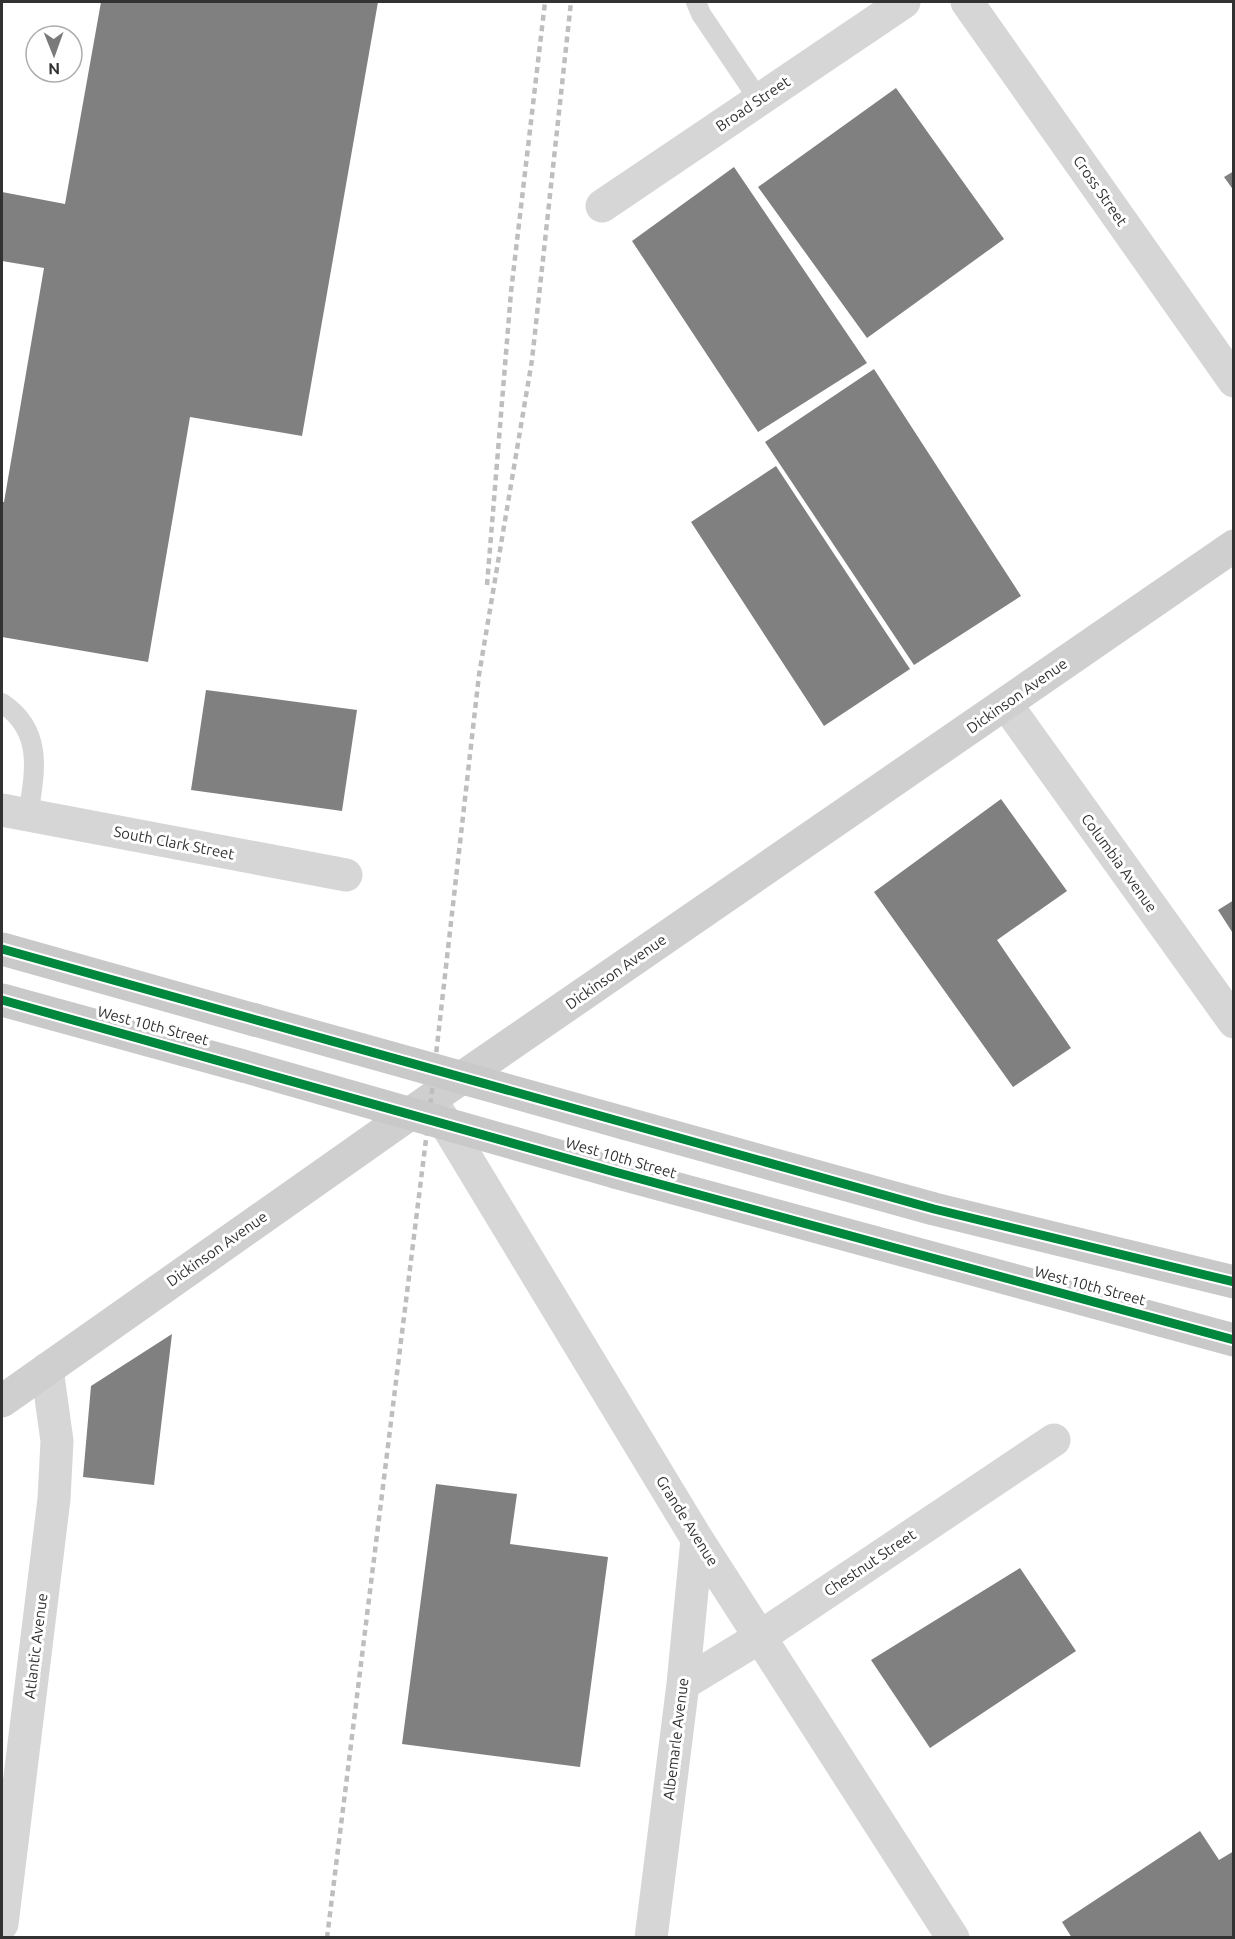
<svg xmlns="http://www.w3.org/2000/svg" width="1235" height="1939" font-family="Ubuntu,sans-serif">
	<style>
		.building { fill: #808080 }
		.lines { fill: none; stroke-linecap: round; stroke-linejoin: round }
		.service { stroke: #d6d6d6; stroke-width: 20 }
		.minor { stroke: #d6d6d6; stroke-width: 33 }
		.secondary { stroke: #cfcfcf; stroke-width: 33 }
		.primary { stroke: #c9c9c9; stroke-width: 33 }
		.rail { stroke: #bebebe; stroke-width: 4.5; stroke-dasharray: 6 4.5; stroke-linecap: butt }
		.primary-bridge { stroke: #c9c9c9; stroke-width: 33 }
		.cycleway-casing { stroke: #fff; stroke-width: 13 }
		.cycleway { stroke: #00873e; stroke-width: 9 }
		.labels { text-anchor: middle; stroke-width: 6; stroke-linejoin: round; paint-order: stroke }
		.street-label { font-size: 15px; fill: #323232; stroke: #fff }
	</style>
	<rect width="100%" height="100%" fill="#fff"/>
	<path class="building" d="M 101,2 L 378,2 L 302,436 L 190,417 L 148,662 L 2,637 L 2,502 L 4,502 L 44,268 L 2,261 L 2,192 L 65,204 Z
		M 896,88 L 1004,239 L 867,338 L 758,187 Z
		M 734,167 L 867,363 L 758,432 L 632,241 Z
		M 1234,171 L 1234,191 L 1224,177 Z
		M 874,369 L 1021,596 L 914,665 L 765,442 Z
		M 776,466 L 910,669 L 824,726 L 691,522 Z
		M 206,690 L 357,710 L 342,811 L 191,790 Z
		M 1001,799 L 1067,891 L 997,940 L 1071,1048 L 1013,1087 L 874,892 Z
		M 1234,900 L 1234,935 L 1218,910 Z
		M 172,1334 L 154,1485 L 83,1477 L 91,1386 Z
		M 436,1484 L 517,1494 L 510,1544 L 608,1557 L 580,1767 L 402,1744 Z
		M 1020,1568 L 1076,1651 L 930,1748 L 871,1660 Z
		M 1200,1831 L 1219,1860 L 1234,1851 L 1234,1938 L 1072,1938 L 1062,1922 Z"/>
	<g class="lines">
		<path class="service" d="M 696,2 L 701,14 L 759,100
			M 2,703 C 44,731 35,772 28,815"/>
		<path class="minor" d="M 967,2 L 1234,381
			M 602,206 L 904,2
			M 1006,704 L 1234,1022
			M 2,810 L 346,875
			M 435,1106 L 697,1539 L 953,1938
			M 683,1684 L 760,1637 L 1054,1440
			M 2,1924 L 54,1499 L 57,1441 L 47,1369
			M 651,1938 L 683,1684 L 697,1539"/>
		<path class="secondary" d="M 2,1401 L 431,1099 L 1234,546"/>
		<path class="primary" d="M 2,949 L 255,1020
			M 2,1000 L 243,1066
			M 624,1123 L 934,1209 L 1234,1282
			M 615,1172 L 1234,1340"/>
		<path class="rail" d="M 487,585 L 511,292 L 545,2
			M 327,1938 L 431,1099 L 479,675 L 532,360 L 571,2"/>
		<path class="primary-bridge" d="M 255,1020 L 624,1123
			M 243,1066 L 615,1172"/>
		<g class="cycleway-casing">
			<path id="cycleway" d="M 2,949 L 934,1209 L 1234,1282
				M 2,1000 L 615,1172 L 1234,1340"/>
		</g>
		<use href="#cycleway" class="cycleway"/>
	</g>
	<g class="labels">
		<g class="street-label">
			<text transform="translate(753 104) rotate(-34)" y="5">Broad Street</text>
			<text transform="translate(1100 191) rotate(55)" y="5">Cross Street</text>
			<text transform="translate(1017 696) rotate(-35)" y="5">Dickinson Avenue</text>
			<text transform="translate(174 843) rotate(11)" y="5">South Clark Street</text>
			<text transform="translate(1119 863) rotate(54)" y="5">Columbia Avenue</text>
			<text transform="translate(616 972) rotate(-35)" y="5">Dickinson Avenue</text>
			<text transform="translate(153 1026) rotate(15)" y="5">West 10th Street</text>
			<text transform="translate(621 1158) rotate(16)" y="5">West 10th Street</text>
			<text transform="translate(217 1249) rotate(-35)" y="5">Dickinson Avenue</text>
			<text transform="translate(1090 1286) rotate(15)" y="5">West 10th Street</text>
			<text transform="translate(687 1521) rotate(58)" y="5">Grande Avenue</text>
			<text transform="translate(870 1563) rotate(-34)" y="5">Chestnut Street</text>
			<text transform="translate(36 1646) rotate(-83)" y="5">Atlantic Avenue</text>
			<text transform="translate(676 1739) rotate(-83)" y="5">Albemarle Avenue</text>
		</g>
	</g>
	<rect width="1235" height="1939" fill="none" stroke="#323232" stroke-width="6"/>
	<g transform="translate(54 54) rotate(179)"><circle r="28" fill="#ffffff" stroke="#adadad" stroke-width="1.5"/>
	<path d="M0-4.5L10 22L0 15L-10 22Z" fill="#7a7a7a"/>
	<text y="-9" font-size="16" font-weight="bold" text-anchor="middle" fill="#323232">N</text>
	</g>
</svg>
